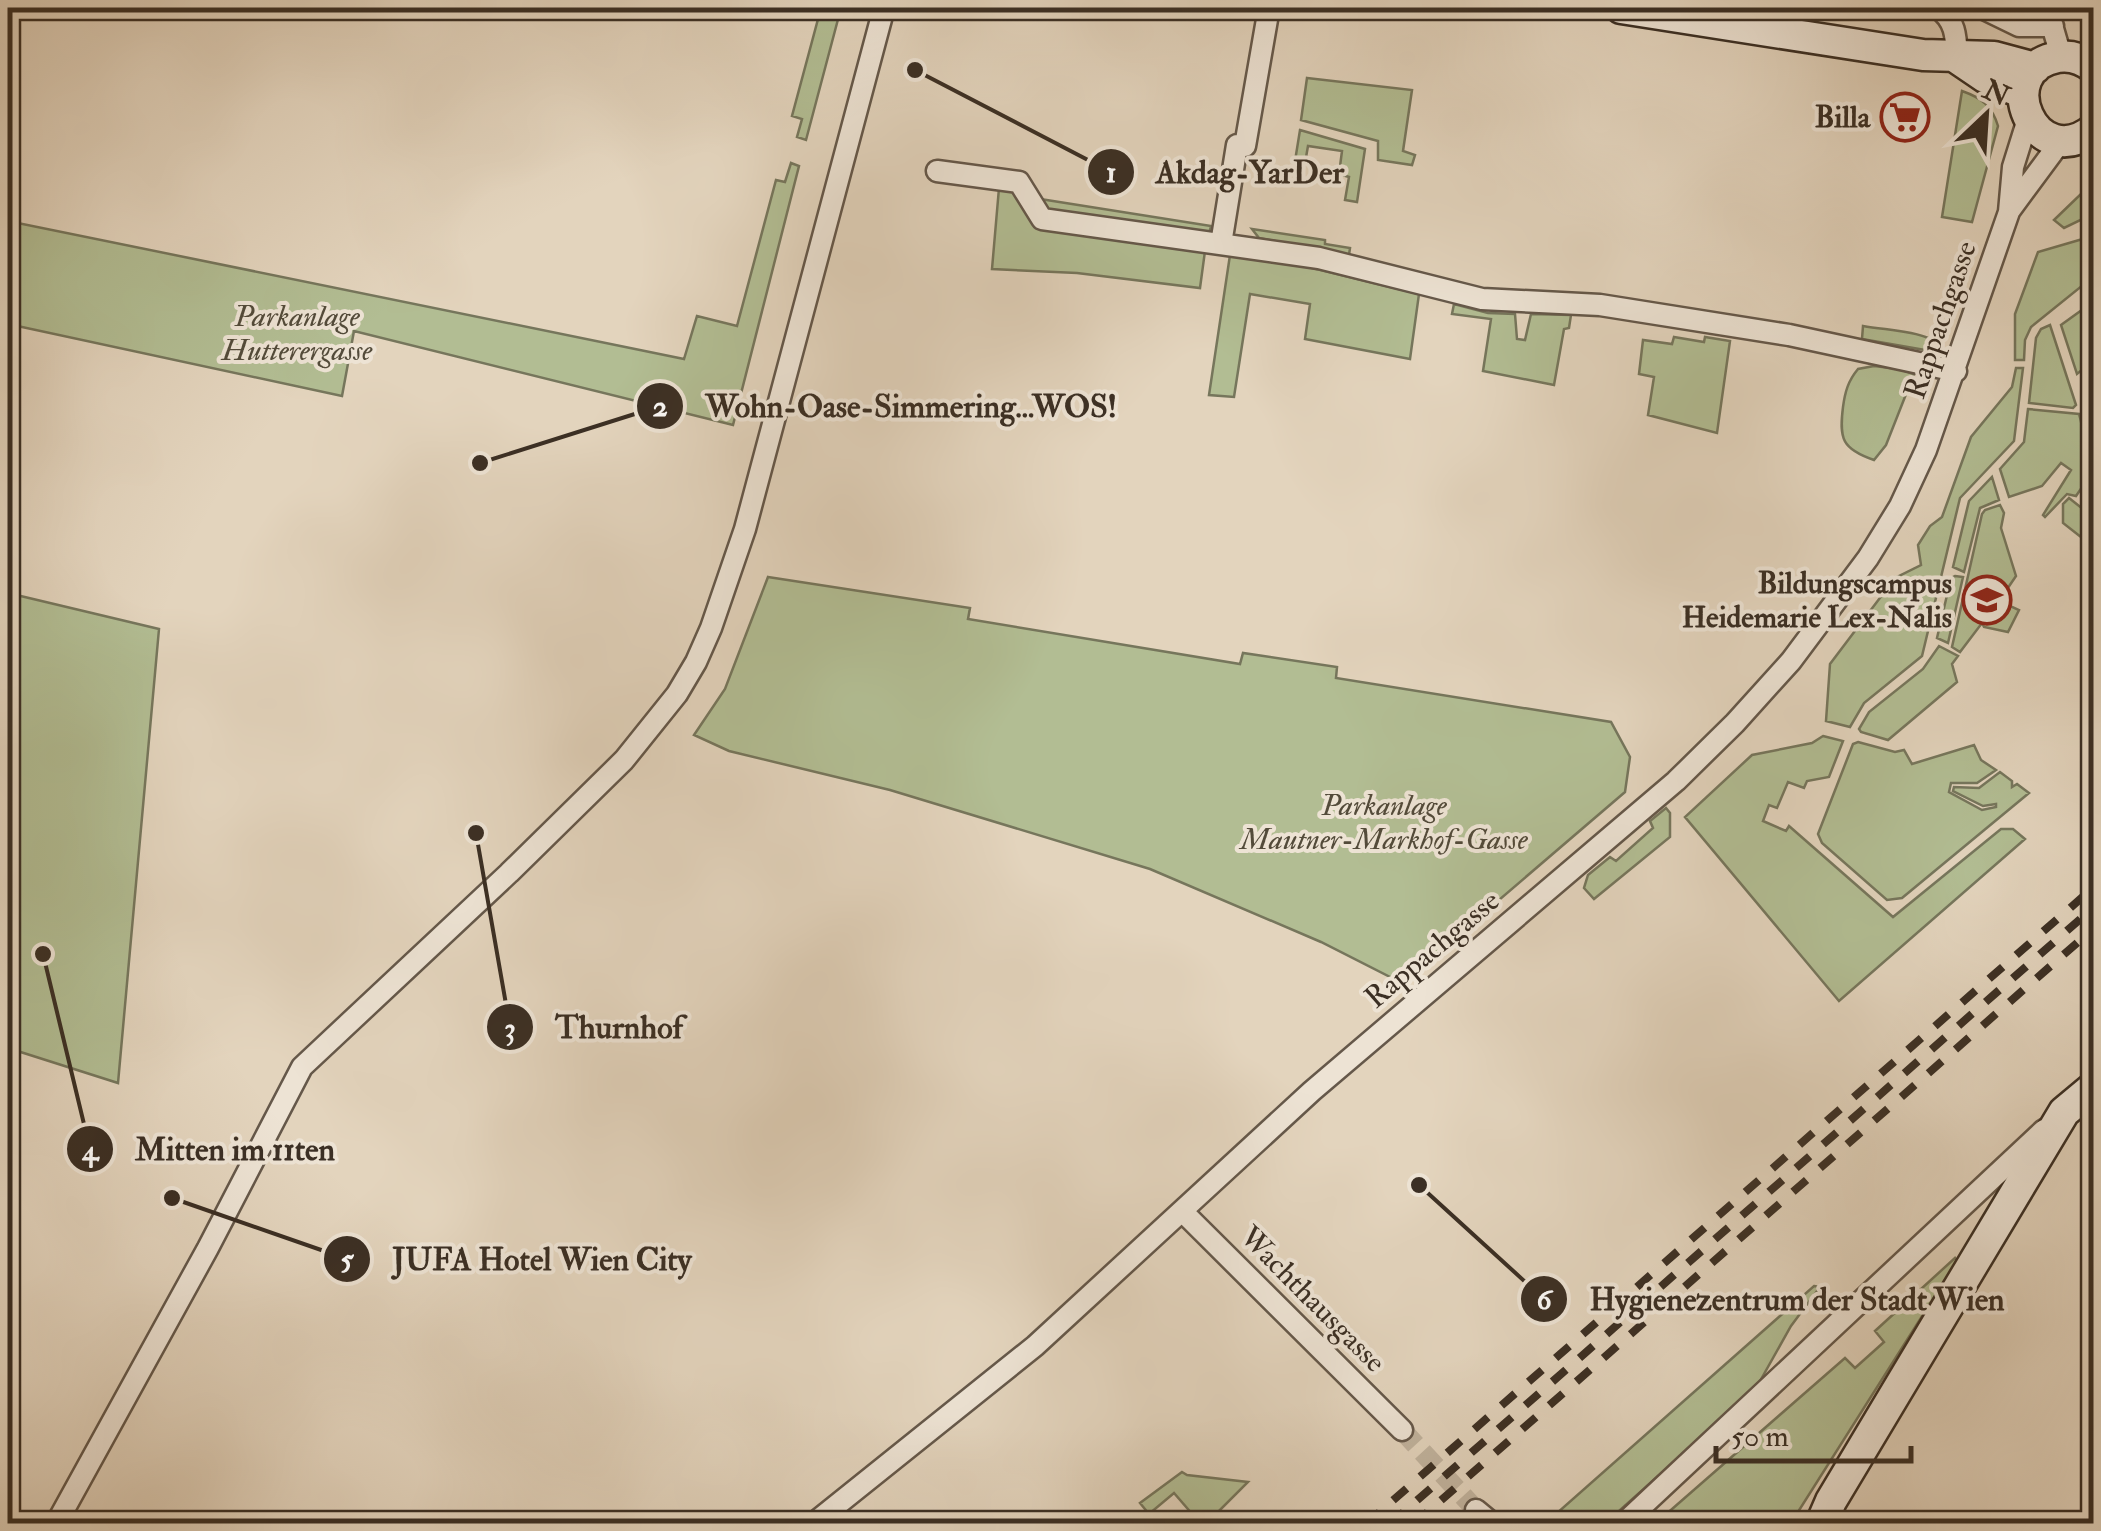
<svg xmlns="http://www.w3.org/2000/svg" width="2101" height="1531" font-family="'IM FELL Double Pica',serif">
	<style>
		.green { fill: #b2bd93; stroke: #76765c; stroke-width: 2.5 }
		.lines { fill: none; stroke-linecap: round; stroke-linejoin: round }
		.street-tunnel { stroke: #c1b39e; stroke-width: 20; stroke-dasharray: 20 10; stroke-linecap: butt }
		.street-casing { stroke: #65584a; stroke-width: 25 }
		.secondary-casing { stroke: #3b2f24; stroke-width: 35 }
		.street { stroke: #ede3d4; stroke-width: 20 }
		.secondary { stroke: #ede3d4; stroke-width: 30 }
		.rail { stroke: #3b2f24; stroke-width: 8; stroke-dasharray: 18 18; stroke-linecap: butt }
		.labels { text-anchor: middle; stroke-width: 8; stroke-linejoin: round; paint-order: stroke }
		.poi-label { font-size: 30px; font-weight: bold; fill: #3b2f24; stroke: #ede3d4; text-anchor: end }
		.park-label { font-size: 30px; font-style: italic; fill: #534b3a; stroke: #ede3d4 }
		.street-label { font-size: 30px; fill: #3b2f24; stroke: #ede3d4 }
		.leader { fill: none; stroke: #3b2f24; stroke-width: 4 }
		.callout-dot { fill: #3b2f24; stroke: #ede3d4; stroke-width: 4 }
		.mark-label { font-size: 30px; text-anchor: middle; font-weight: bold; fill: #fff }
		.callout-label { font-size: 32px; text-anchor: middle; font-weight: bold; fill: #3b2f24; stroke: #ede3d4; stroke-width: 8; stroke-linejoin: round; paint-order: stroke }
	</style>
	<rect width="100%" height="100%" fill="#e3d4bd"/>
	<filter id="stains"><feTurbulence type="fractalNoise" baseFrequency=".002" numOctaves="4"/><feColorMatrix values="0 0 0 0 .2 0 0 0 0 .09 0 0 0 0 .02 0 0 0 .5 -.17"/></filter>
	<radialGradient id="worn" r=".72"><stop offset=".6" stop-color="#630" stop-opacity="0"/><stop offset="1" stop-color="#630" stop-opacity=".3"/></radialGradient>
	<path class="green" d="M 821,8 L 841,8 L 806,140 L 797,137 L 802,119 L 792,116 Z
		M 1307,78 L 1412,90 L 1403,151 L 1415,155 L 1412,165 L 1378,160 L 1378,141 L 1301,120 Z
		M 1962,91 C 1982,98 1992,106 1998,126 L 1972,222 L 1942,217 Z
		M 1300,130 L 1365,149 L 1357,202 L 1345,200 L 1349,177 L 1339,174 L 1342,151 L 1308,146 L 1305,163 L 1295,161 Z
		M 791,163 L 799,166 L 733,425 L 354,331 L 342,396 L 8,324 L 8,221 L 684,359 L 697,316 L 737,326 L 776,180 L 785,182 Z
		M 999,188 L 1016,188 L 1034,215 L 1205,251 L 1200,288 L 1077,273 L 992,269 Z
		M 2083,192 L 2093,192 L 2093,214 L 2064,228 L 2054,220 Z
		M 1034,198 L 1211,226 L 1209,234 L 1046,215 Z
		M 1252,229 L 1325,240 L 1325,244 L 1350,248 L 1349,255 L 1259,238 Z
		M 2093,236 L 2093,277 L 2031,327 L 2025,340 L 2024,360 L 2015,360 L 2015,314 L 2038,252 Z
		M 1230,255 L 1308,267 L 1419,294 L 1410,359 L 1305,339 L 1310,304 L 1250,294 L 1234,397 L 1209,395 Z
		M 2093,302 L 2093,361 L 2077,374 L 2061,325 Z
		M 1454,304 L 1488,313 L 1515,314 L 1517,339 L 1525,340 L 1531,314 L 1571,315 L 1569,328 L 1564,329 L 1554,385 L 1483,371 L 1491,319 L 1452,314 Z
		M 2050,325 L 2076,405 L 2073,408 L 2029,403 L 2036,338 L 2041,329 Z
		M 1863,326 C 1885,330 1909,330 1928,338 L 1925,350 L 1862,339 Z
		M 1674,337 L 1704,342 L 1705,337 L 1730,341 L 1717,433 L 1648,415 L 1654,377 L 1639,374 L 1643,340 L 1672,344 Z
		M 1874,366 L 1899,369 L 1914,374 L 1886,445 L 1874,460 C 1842,449 1839,439 1843,407 C 1845,392 1848,381 1858,369 Z
		M 2016,368 L 2023,368 L 2014,441 L 1960,498 L 1922,656 L 1864,703 L 1850,727 L 1826,721 L 1830,664 L 1895,578 L 1921,565 L 1918,545 L 1930,526 L 1942,517 L 1971,437 L 2012,387 Z
		M 2028,409 L 2079,414 C 2085,434 2085,454 2091,474 L 2076,496 L 2067,494 L 2045,517 L 2043,515 L 2071,470 L 2061,463 L 2042,486 L 2009,497 L 2000,469 L 2024,442 Z
		M 1992,477 L 1999,500 L 1980,508 L 1964,572 L 1953,567 L 1969,501 Z
		M 2069,498 L 2093,517 L 2093,549 L 2088,551 L 2086,541 L 2063,523 L 2063,504 Z
		M 2000,505 L 2004,513 L 2001,528 L 2016,576 L 1999,601 L 2019,610 L 2008,632 L 1984,627 L 1982,623 L 1960,652 L 1952,647 L 1982,514 L 1985,510 Z
		M 1955,576 L 1963,577 L 1948,643 L 1937,638 L 1951,578 Z
		M 768,577 L 970,608 L 968,619 L 1240,664 L 1243,653 L 1337,667 L 1336,678 L 1611,722 L 1630,757 L 1625,792 L 1402,983 L 1321,942 L 1150,869 L 890,790 L 729,751 L 694,735 L 725,689 Z
		M 8,593 L 159,629 L 118,1083 L 8,1048 Z
		M 1939,646 L 1958,656 L 1952,664 L 1957,682 L 1888,740 L 1861,732 L 1859,729 L 1869,712 L 1923,669 Z
		M 1823,736 L 1843,741 L 1829,777 L 1807,781 L 1804,788 L 1788,782 L 1777,808 L 1769,805 L 1763,821 L 1786,831 L 1789,826 L 1893,917 L 2001,829 L 2013,829 L 2025,839 L 1839,1001 L 1685,817 L 1752,755 L 1812,743 Z
		M 1858,742 L 1895,752 L 1904,750 L 1912,764 L 1974,745 L 1981,760 L 1996,770 L 1977,783 L 1951,783 L 1949,792 L 1982,810 L 1996,807 L 1996,804 L 1983,806 L 1953,791 L 1954,787 L 1979,788 L 2000,772 L 2012,781 L 2012,787 L 2017,784 L 2029,793 L 1902,898 L 1887,900 L 1822,843 L 1818,834 L 1853,744 Z
		M 1666,808 L 1670,813 L 1670,837 L 1594,899 L 1584,888 L 1588,875 L 1610,857 L 1616,861 L 1653,828 L 1650,821 Z
		M 1955,1258 L 1957,1261 L 1791,1523 L 1656,1523 L 1845,1358 L 1855,1368 L 1884,1342 L 1875,1331 Z
		M 1814,1286 L 1820,1287 L 1791,1326 L 1755,1390 L 1610,1519 L 1603,1513 L 1591,1523 L 1550,1523 L 1548,1521 Z
		M 1182,1472 L 1187,1475 L 1248,1482 L 1207,1523 L 1200,1523 L 1174,1493 L 1149,1514 L 1140,1503 Z"/>
	<g class="lines">
		<path class="street-tunnel" d="M 1402,1430 L 1476,1510"/>
		<g class="street-casing">
			<path id="street" d="M 1938,8 C 1956,21 1956,37 1957,58
				M 1982,8 L 2019,26 L 2053,26
				M 2047,8 L 2061,56
				M 937,171 L 1019,182 L 1042,219 L 1319,258 L 1482,299 L 1600,305 L 1789,335 L 1956,371
				M 2010,210 L 2061,141
				M 1221,244 L 1237,145 L 1245,146 L 1269,8
				M 1182,1211 L 1402,1430
				M 1476,1510 L 1493,1524
				M 56,1524 L 208,1248 L 302,1067 L 509,873 L 624,760 L 677,694 L 696,662 L 711,628 L 745,529 L 884,8
				M 813,1524 L 1035,1346 L 1312,1091 L 1676,781 L 1735,723 L 1791,661 L 1868,558 L 1900,506 L 1926,450 L 2009,212 L 2013,167 L 2028,119
				M 1623,1524 L 2044,1130"/>
		</g>
		<g class="secondary-casing">
			<path id="secondary" d="M 1621,8 L 1923,55 L 1994,57 L 2035,68
				M 1957,58 L 1985,77 L 2023,93
				M 2094,68 C 2083,59 2071,55 2058,57 C 1989,69 2035,177 2094,129
				M 1821,1524 L 1831,1501 L 2064,1112 L 2094,1087"/>
		</g>
		<use href="#street" class="street"/>
		<use href="#secondary" class="secondary"/>
		<path class="rail" d="M 1366,1524 L 2094,887
			M 1390,1524 L 2094,907
			M 1414,1524 L 2094,928"/>
	</g>
	<defs>
		<g id="supermarket-ring" transform="scale(2.5)"><circle r="9.5" fill="#ede3d4" stroke="#8f2418" stroke-width="1.5"/><path d="M-6-5.5h2.5l.6 2H6L4.5 2H-2.5L-4.4-4H-6ZM-1.5 3.2a1.3 1.3 0 1 0 .1 0ZM3 3.2a1.3 1.3 0 1 0 .1 0Z" fill="#8f2418"/></g>
		<g id="school-ring" transform="scale(2.5)"><circle r="9.5" fill="#ede3d4" stroke="#8f2418" stroke-width="1.5"/><path d="M0-5L7-2L0 1L-7-2ZM-4 1L0 2.5L4 1V4Q0 6-4 4Z" fill="#8f2418"/></g>
	</defs>
	<g fill-rule="evenodd">
		<use href="#supermarket-ring" x="1905" y="117"/>
		<use href="#school-ring" x="1987" y="600"/>
	</g>
	<g class="labels">
		<g class="poi-label">
			<text x="1870" y="127">Billa</text>
			<text x="1952" y="593">Bildungscampus<tspan x="1952" dy="34">Heidemarie Lex-Nalis</tspan></text>
		</g>
		<g class="park-label">
			<text x="297" y="326">Parkanlage<tspan x="297" dy="34">Hutterergasse</tspan></text>
			<text x="1384" y="815">Parkanlage<tspan x="1384" dy="34">Mautner-Markhof-Gasse</tspan></text>
		</g>
		<g class="street-label">
			<text transform="translate(1940 320) rotate(-71)" y="10">Rappachgasse</text>
			<text transform="translate(1432 949) rotate(-40)" y="10">Rappachgasse</text>
			<text transform="translate(1313 1299) rotate(45)" y="10">Wachthausgasse</text>
		</g>
	</g>
	<path class="leader" d="M915 70L1111 172M480 463L660 406M476 833L510 1027M43 954L90 1149M172 1198L347 1259M1419 1185L1544 1299"/>
	<g class="callout-dot">
		<circle cx="915" cy="70" r="10"/>
		<circle cx="480" cy="463" r="10"/>
		<circle cx="476" cy="833" r="10"/>
		<circle cx="43" cy="954" r="10"/>
		<circle cx="172" cy="1198" r="10"/>
		<circle cx="1419" cy="1185" r="10"/>
		<circle cx="1111" cy="172" r="25"/>
		<circle cx="660" cy="406" r="25"/>
		<circle cx="510" cy="1027" r="25"/>
		<circle cx="90" cy="1149" r="25"/>
		<circle cx="347" cy="1259" r="25"/>
		<circle cx="1544" cy="1299" r="25"/>
	</g>
	<g class="mark-label">
		<text x="1111" y="182">1</text>
		<text x="660" y="416">2</text>
		<text x="510" y="1038">3</text>
		<text x="90" y="1160">4</text>
		<text x="347" y="1269">5</text>
		<text x="1544" y="1309">6</text>
	</g>
	<g class="callout-label">
		<text x="1250" y="183">Akdag-YarDer</text>
		<text x="911" y="417">Wohn-Oase-Simmering...WOS!</text>
		<text x="619" y="1038">Thurnhof</text>
		<text x="235" y="1160">Mitten im 11ten</text>
		<text x="542" y="1270">JUFA Hotel Wien City</text>
		<text x="1797" y="1310">Hygienezentrum der Stadt Wien</text>
	</g>
	<rect width="2101" height="1531" fill="none" stroke="#e3d4bd" stroke-width="40"/>
	<rect x="10" y="10" width="2081" height="1511" fill="none" stroke="#3b2f24" stroke-width="5"/>
	<rect x="20" y="20" width="2061" height="1491" fill="none" stroke="#3b2f24" stroke-width="2.5"/>
	<g transform="translate(1986 115) rotate(25)" stroke="#ede3d4" stroke-width="8" paint-order="stroke">
	<path d="M0-8L18 38L0 25L-18 38Z" fill="#3b2f24"/>
	<text y="-15" font-size="28" font-weight="bold" text-anchor="middle" fill="#3b2f24">N</text>
	</g>
	<path d="M1716 1446v15h195v-15" fill="none" stroke="#3b2f24" stroke-width="5"/>
	<text x="1731" y="1446" font-size="30" fill="#3b2f24" stroke="#ede3d4" stroke-width="8" paint-order="stroke">50 m</text>
	<rect width="100%" height="100%" filter="url(#stains)"/>
	<rect width="100%" height="100%" fill="url(#worn)"/>
</svg>
